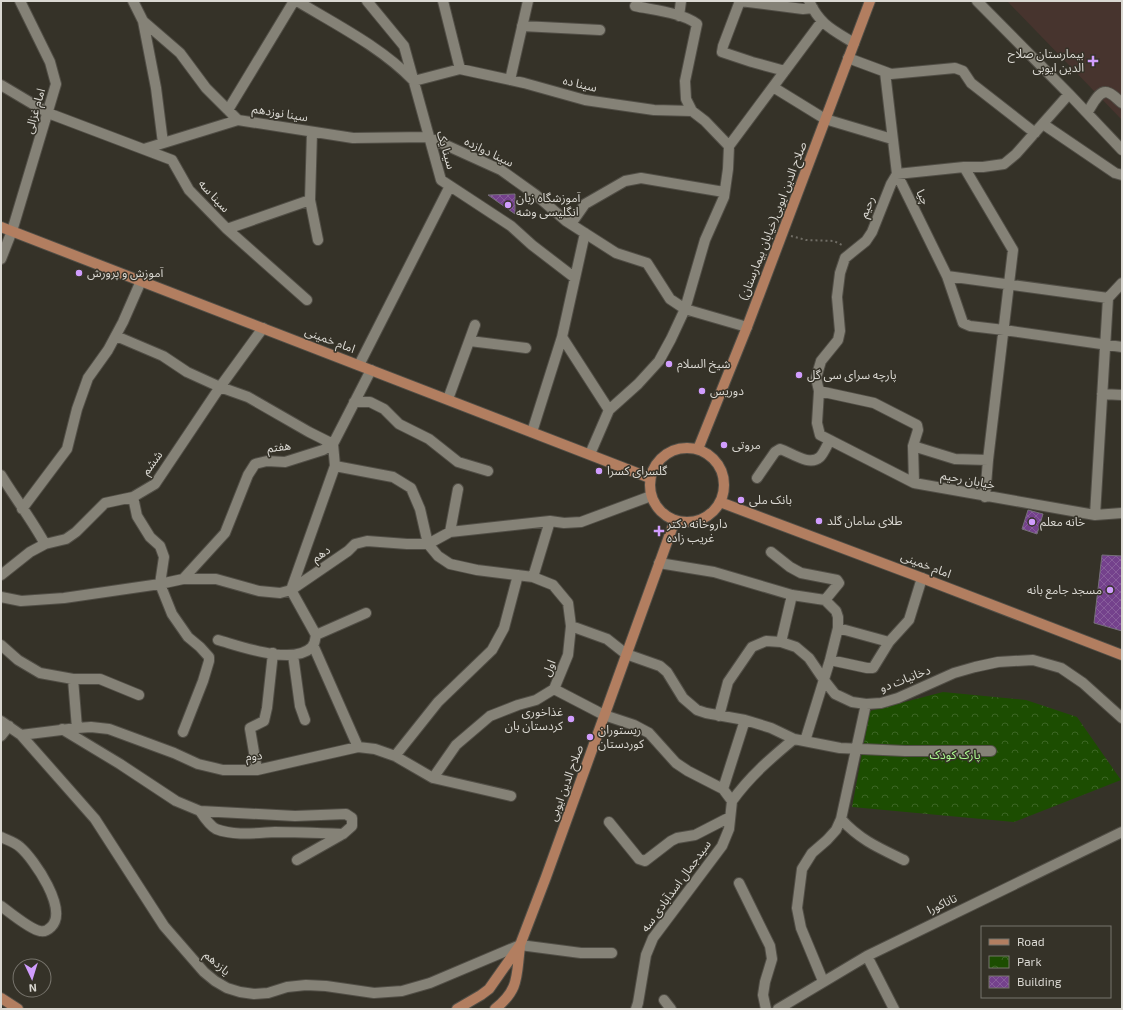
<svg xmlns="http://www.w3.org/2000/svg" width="1123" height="1010" font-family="'Exo 2','Noto Sans Arabic',sans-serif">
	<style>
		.medical { fill: #47342e }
		.park { fill: url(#park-crowns) }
		.building { fill: url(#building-cross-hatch); stroke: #756f79 }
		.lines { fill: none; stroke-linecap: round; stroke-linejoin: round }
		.minor-casing { stroke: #514e46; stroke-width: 12 }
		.major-casing { stroke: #514e46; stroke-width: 12 }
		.path { stroke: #706d65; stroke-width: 2; stroke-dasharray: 2 3; stroke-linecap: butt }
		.minor { stroke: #858277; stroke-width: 10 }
		.major { stroke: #b27e60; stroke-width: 10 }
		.poi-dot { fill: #d19dfe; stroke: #353228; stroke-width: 1.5 }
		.labels { text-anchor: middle; stroke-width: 3; stroke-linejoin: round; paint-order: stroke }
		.poi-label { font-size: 12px; fill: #dad8d2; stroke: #353228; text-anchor: start }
		.street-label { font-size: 12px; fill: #dad8d2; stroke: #353228 }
		.park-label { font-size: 12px; fill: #affd93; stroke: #353228 }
	</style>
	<defs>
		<pattern id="park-crowns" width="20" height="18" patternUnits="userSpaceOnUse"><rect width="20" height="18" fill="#1c4d01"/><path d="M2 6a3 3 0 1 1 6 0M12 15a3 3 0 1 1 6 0" fill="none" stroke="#3c6625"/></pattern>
		<pattern id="building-cross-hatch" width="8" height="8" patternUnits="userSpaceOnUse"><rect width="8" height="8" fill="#74418c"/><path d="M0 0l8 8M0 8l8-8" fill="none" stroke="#875c9b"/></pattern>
	</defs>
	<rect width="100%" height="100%" fill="#353228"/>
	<path class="medical" d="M 1007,1 L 1122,1 L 1122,120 Z"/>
	<path class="park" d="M 943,692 L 1026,700 L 1077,717 L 1121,780 L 1014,822 L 852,807 L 870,711 Z"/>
	<path class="building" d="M 515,194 L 515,214 L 488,195 Z
		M 1028,510 L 1043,514 L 1037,534 L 1022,529 Z
		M 1102,555 L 1122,556 L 1122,631 L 1094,623 Z"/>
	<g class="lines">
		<g class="minor-casing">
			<path id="minor" d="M 133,1 L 143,21 L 180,53 L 206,88 L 238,120 L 353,138 L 428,137 L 501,170 L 536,195 L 566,221 L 616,253 L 647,263 L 670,299 L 685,309 L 747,327
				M 297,1 C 337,25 381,47 414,81 L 460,69 L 524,83 L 585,100 L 654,110 L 692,111 L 705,121 L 729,146
				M 367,1 L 404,46 L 441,180 L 511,226 L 532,245 L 575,278
				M 443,1 L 460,69
				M 809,1 C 820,25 833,30 854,43
				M 977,1 L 1069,94 L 1122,150
				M 635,6 C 653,10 683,13 697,24 L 685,81 L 686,99 L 692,111
				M 679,16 L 681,1
				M 143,21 L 156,88 L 163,143
				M 522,26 L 600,30
				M 848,58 L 891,74 L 955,68 L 963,71 L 971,83 L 1035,133
				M 785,71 L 752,62 L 722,52 L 723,46 L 740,1 L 803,9 L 813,8
				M 885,72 L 897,174 L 947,276 L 963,323 L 970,326 L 1004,330 L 1122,347
				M 510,80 L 528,1
				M 1,85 L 48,113 L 172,160 L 189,190 L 227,229 L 307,300
				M 773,87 L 825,119 L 892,139
				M 1069,94 L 1016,154 L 1004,164 L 983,167 L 964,167 L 897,174 L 891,184 L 872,232 L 866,241 L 845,258 L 840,273 L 837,297 L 840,331 L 838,340 L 821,361 L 816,378 L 819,391 L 817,423 L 820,435 L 914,483 L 1095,515 L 1122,513
				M 228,110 L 294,1
				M 1087,113 C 1092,106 1099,88 1109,93 C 1114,95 1118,100 1122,103
				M 1043,124 L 1115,173 L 1122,175
				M 312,132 L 310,200 L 318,240
				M 144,149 L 238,120
				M 964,167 L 1013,250 L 988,460 L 985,497
				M 571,224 L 585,204 L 625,181 L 641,178 L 724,192
				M 227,229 L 310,200
				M 1,259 L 12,231 L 56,84 L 50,62 L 20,1
				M 947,276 L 1108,298
				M 1108,298 L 1122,283
				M 116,336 L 163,356 L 187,372 L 220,387 L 248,397 L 309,432 L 333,444 L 335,466 L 291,590 L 316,635 C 315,639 315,644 312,647 C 293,666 240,646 218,640
				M 562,337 L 609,410
				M 470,341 L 526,348
				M 359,365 L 450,186
				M 819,391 L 874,403 L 917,425 L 918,430 L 913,446 L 914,483
				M 1102,394 L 1122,395
				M 448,399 L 475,325
				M 354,402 L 370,402 L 384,409 L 399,424 L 429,439 L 458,462 L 488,471
				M 532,432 L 562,337 L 585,233
				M 913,446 L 955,459 L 988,460
				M 590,454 L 609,410 L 638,384 L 659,361 L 671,339 L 685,309 L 705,240 L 724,197 L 728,169 L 729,146 L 822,21
				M 335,466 L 393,477 L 411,488 L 420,509 L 428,544 L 438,556 L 450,564 L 477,570 L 533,577 L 553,585 L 568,603 L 571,626 L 568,655 L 554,689 L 536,700 L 518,705 L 490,716 L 456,745 L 433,778
				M 1,475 C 15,498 32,520 45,544
				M 757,478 L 775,452 L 780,449 C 791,452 809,467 820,457 C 824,453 827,445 830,440
				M 133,497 L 137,516 L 150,537 L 160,546 L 164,557 L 160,584 L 172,614 L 188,637 L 200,647 L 209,657 L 209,661 L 203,681 L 183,732
				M 22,509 L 67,449 L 77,409 L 88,378 L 108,350 L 123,322 L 141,281
				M 1095,515 L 1108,298
				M 450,532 L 458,489
				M 771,552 L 790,567 L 801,573 L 837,580 L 839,583 L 825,600
				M 659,563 L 714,572 L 792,595 L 825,600
				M 1,575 L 30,552 L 45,544 L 66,539 L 76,532 L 105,503 L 133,497 L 155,484 L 220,387 L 263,328
				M 533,577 L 550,521
				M 183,579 L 225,533 L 248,475 L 255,464 L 267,461 L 285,462 L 323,450 L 333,444 L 371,370
				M 1,597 L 21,601 L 64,598 L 160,584 L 183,579 L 216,579 L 259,591 L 280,593 L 291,590 L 348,551 L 355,544 L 367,541 L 407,544 L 428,544 L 450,532 L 550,521 L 564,523 L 581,522 L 651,496
				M 571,626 L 607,639 L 626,654 L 660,666 L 667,672 L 683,698 L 697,710 L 706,713 L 745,720 L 771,728 L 794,739 L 840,748 L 905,751 L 991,751
				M 838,628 L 889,642
				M 316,635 L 366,613
				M 781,642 L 792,595
				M 1,645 L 18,660 L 40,673 L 73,679 L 100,679 L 139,695
				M 313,645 L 358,747
				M 293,655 L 300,706 L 305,720
				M 830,660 L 867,668 L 873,668 L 889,642 L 909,620 L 922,578
				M 73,679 L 77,728
				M 554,689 L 604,715 L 634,725 L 649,733 L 676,763 L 688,771 L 723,789 L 732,801 L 729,829 L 722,846 L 653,938 L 646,955 L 638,1003 L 636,1009
				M 719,716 L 728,682 L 752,647 L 766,641 L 781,642 L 796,647 L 809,658 L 824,680 L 835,694 L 852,702 L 866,704 L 881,703 L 898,698 L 954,673 L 975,667 L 998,662 L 1033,660 L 1061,668 L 1083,683 L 1122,718
				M 1,721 L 21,735 L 77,728 L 91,727 L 109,729 L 174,753 L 198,764 L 223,770 L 257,770 L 358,747 L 375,749 L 395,756 L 433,778 L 511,796
				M 62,729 L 120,764 L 176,801 L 200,811 L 295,816 L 346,814 L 352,818 L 352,826 L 343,834 L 297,860
				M 21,735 L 95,819 L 164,926 L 204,972 L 215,981 L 227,988 L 240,992 L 254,994 L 268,993 L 287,987 L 306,985 L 326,986 L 374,993 L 402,991 L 430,983 L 520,945 L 581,953 L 612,953
				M 1,736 L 9,726
				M 805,741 L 830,660 L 838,628 L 838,617 L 836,611 L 825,600
				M 395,756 L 438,702 L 492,650 L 504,628 L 518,575
				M 257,770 L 250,729 L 250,728 L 264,721 L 267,708 L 273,653
				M 723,789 L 745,720
				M 732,801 C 750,776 771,758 794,739
				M 200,811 C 204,817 209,825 216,829 C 234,836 256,833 275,832 C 297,832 320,833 343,834
				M 841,819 C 860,840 879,848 904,860
				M 609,822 L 639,859 L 645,861 L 671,841 L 677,838 L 695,835 L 730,817
				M 1,837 C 7,840 15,842 20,847 C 34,859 69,910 51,927 C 48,930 44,932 40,931 C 31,930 9,912 1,906
				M 739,883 L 770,946 L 772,959 L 765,982 L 763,995 L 766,1009
				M 867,956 L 894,1009
				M 823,981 L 801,928 L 797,908 L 802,869 L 812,853 L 827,840 L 836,830 L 841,819 L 866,704
				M 664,1000 L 671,1009
				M 778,1009 L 867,956 L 1122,832"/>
		</g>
		<g class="major-casing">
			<path id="major" d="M 1,227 L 650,478
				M650 485a37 37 0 1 1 74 0a37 37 0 1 1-74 0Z
				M 698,449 L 747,327 L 870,1
				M 720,502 L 922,578 L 1122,655
				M 1,998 L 18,1009
				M 457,1009 L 481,995 L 489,989 L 520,945 L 546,877 L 675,520
				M 495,1009 C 520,989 516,976 520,947"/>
		</g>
		<path class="path" d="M 791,236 L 806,240 L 834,241 L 844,246"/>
		<use href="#minor" class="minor"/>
		<use href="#major" class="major"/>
	</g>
	<g class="poi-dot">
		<path d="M1091 55h4v4h4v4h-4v4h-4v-4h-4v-4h4z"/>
		<circle cx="508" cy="205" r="4"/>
		<circle cx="79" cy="273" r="4"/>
		<circle cx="669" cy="364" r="4"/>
		<circle cx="799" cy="375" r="4"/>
		<circle cx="702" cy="391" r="4"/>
		<circle cx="724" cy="445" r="4"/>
		<circle cx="599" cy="471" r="4"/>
		<circle cx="741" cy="500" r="4"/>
		<circle cx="819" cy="521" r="4"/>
		<circle cx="1032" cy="522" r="4"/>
		<path d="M657 525h4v4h4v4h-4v4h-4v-4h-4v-4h4z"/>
		<circle cx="1110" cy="590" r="4"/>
		<circle cx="571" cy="719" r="4"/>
		<circle cx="590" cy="737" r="4"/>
	</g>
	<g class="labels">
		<g class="poi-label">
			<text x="1084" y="58" text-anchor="end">بیمارستان صلاح<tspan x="1084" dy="14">الدین ایوبی</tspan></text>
			<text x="516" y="202">آموزشگاه زبان<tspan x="516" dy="14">انگلیسی وشه</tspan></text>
			<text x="87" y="277">آموزش و پرورش</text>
			<text x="677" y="368">شیخ السلام</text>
			<text x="807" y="379">پارچه سرای سی گل</text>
			<text x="710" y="395">دوریس</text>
			<text x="732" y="449">مروتی</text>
			<text x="607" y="475">گلسرای کسرا</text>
			<text x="749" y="504">بانک ملی</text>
			<text x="827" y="525">طلای سامان گلد</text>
			<text x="1040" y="526">خانه معلم</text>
			<text x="667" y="528">داروخانه دکتر<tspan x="667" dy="14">غریب زاده</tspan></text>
			<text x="1102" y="594" text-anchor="end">مسجد جامع بانه</text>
			<text x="563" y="716" text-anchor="end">غذاخوری<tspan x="563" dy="14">کردستان بان</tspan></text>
			<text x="598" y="734">ریستوران<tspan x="598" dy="14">کوردستان</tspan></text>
		</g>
		<g class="street-label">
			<text transform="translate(580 84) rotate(13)" y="4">سینا ده</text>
			<text transform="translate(35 111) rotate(-74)" y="4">امام غزالی</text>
			<text transform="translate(280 113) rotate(9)" y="4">سینا نوزدهم</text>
			<text transform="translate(446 150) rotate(74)" y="4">سینا یک</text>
			<text transform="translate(489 152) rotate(26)" y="4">سینا دوازده</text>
			<text transform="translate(214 196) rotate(47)" y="4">سینا سه</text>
			<text transform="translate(923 197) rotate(64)" y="4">چیا</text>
			<text transform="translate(867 207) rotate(-68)" y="4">رحیم</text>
			<text transform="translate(773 221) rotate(-69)" y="4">صلاح الدین ایوبی(خیابان بیمارستان)</text>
			<text transform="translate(330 340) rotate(21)" y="4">امام خمینی</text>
			<text transform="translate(279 447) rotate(-7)" y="4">هفتم</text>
			<text transform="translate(152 463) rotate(-54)" y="4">ششم</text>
			<text transform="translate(968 480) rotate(11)" y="4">خیابان رحیم</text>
			<text transform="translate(321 554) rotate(-34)" y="4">دهم</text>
			<text transform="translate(926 565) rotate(21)" y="4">امام خمینی</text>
			<text transform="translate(549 668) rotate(-68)" y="4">اول</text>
			<text transform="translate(905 679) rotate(-21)" y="4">دخانیات دو</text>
			<text transform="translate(254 756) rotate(-6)" y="4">دوم</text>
			<text transform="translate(566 783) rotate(-70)" y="4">صلاح الدین ایوبی</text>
			<text transform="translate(676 886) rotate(-54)" y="4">سیدجمال اسدآبادی سه</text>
			<text transform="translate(942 904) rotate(-25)" y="4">تاناکورا</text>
			<text transform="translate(217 963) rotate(41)" y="4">یازدهم</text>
		</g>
		<g class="park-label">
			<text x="955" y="759">پارک کودک</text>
		</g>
	</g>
	<rect width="1123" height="1010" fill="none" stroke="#dad8d2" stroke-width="4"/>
	<rect x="981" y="926" width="130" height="72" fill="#353228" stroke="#77746c"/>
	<rect x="989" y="939" width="20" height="6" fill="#b27e60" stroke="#77746c"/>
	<text x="1017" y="946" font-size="12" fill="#dad8d2">Road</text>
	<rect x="989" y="956" width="20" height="12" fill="url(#park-crowns)" stroke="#77746c"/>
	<text x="1017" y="966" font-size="12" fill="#dad8d2">Park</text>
	<rect x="989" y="976" width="20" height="12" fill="url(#building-cross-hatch)" stroke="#77746c"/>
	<text x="1017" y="986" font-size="12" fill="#dad8d2">Building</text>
	<g transform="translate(32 978) rotate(176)"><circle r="19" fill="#353228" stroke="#77746c"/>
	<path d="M0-3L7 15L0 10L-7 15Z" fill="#d19dfe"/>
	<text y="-6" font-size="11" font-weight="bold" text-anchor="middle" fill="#dad8d2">N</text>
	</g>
</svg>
